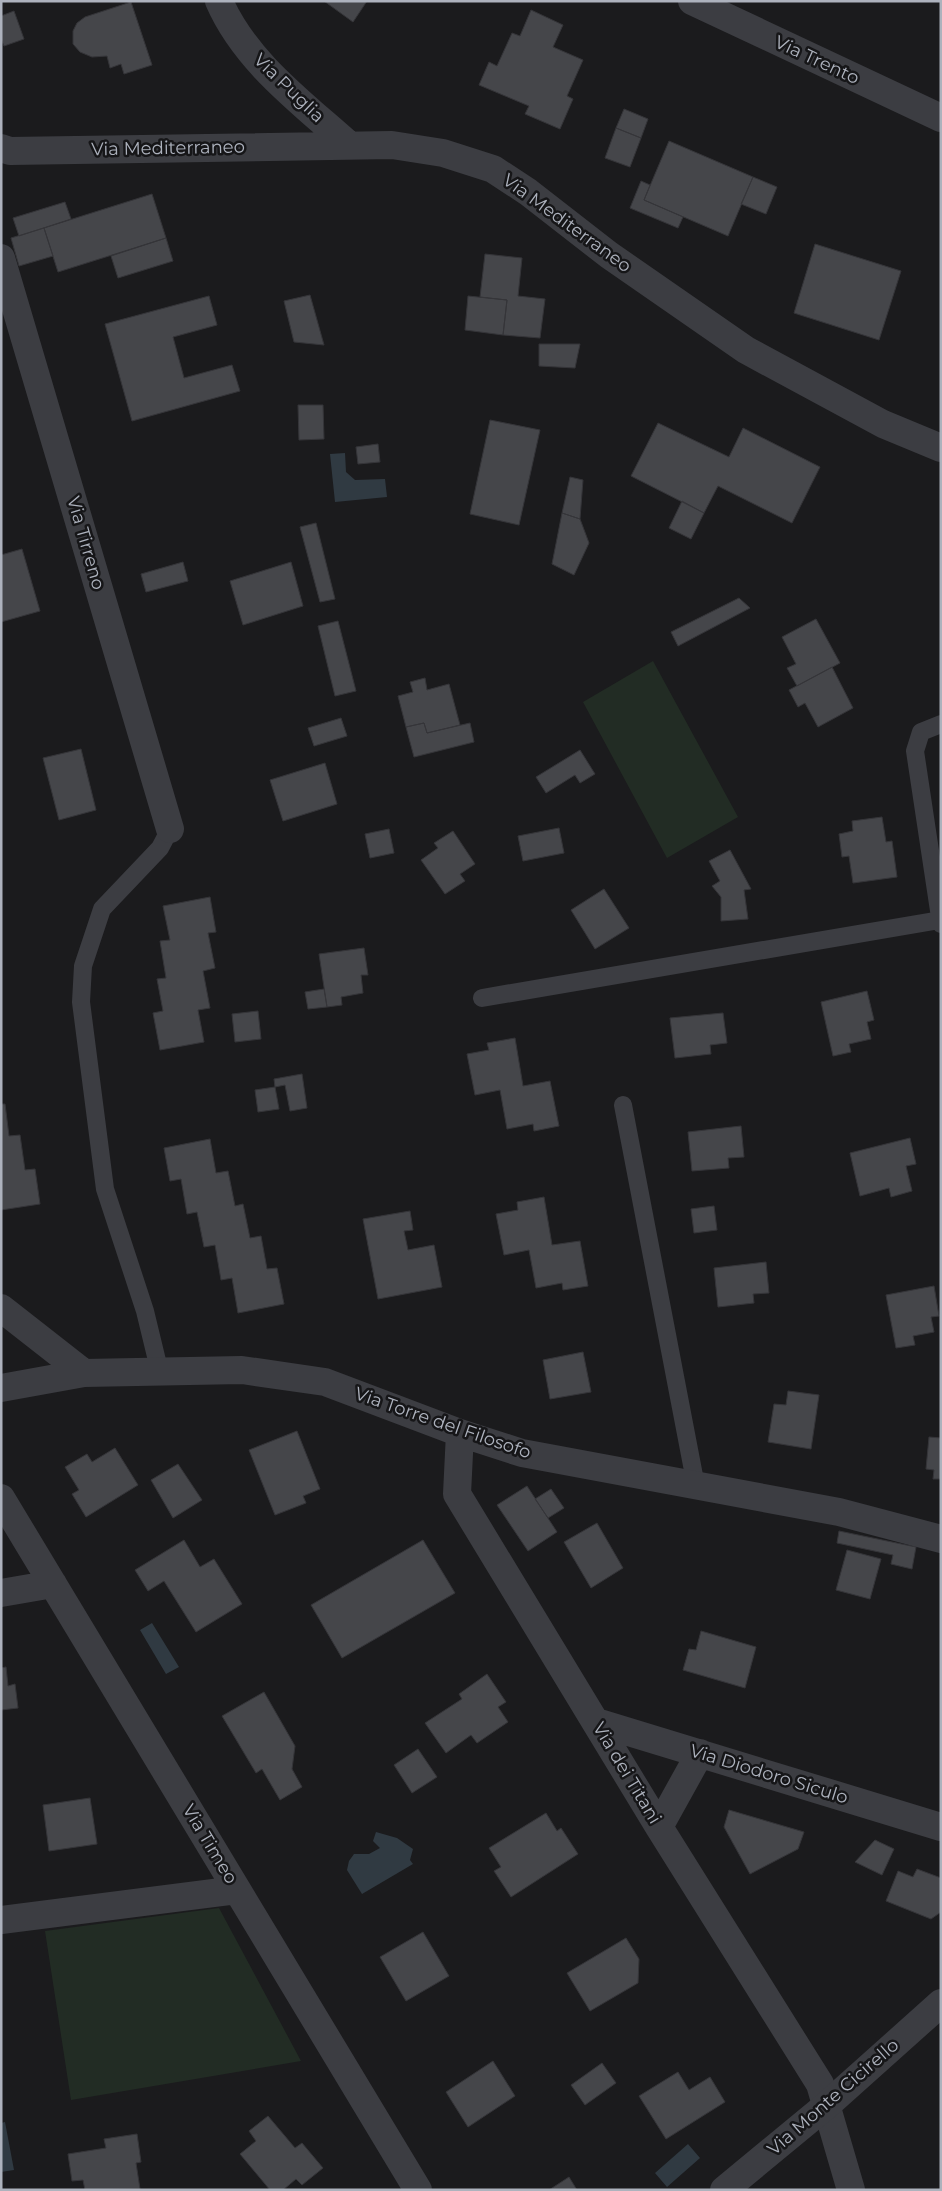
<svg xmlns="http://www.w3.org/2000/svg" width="942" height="2191" font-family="Montserrat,sans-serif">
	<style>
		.green { fill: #222c24 }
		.water { fill: #303a42 }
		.building { fill: #45464a; stroke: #353539 }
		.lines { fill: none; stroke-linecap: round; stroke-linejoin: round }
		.service { stroke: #3c3d42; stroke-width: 18 }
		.minor { stroke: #3c3d42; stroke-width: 28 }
		.tertiary { stroke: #3c3d42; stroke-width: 28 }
		.labels { text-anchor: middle; stroke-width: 5; stroke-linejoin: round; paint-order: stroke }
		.street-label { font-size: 18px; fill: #adb2bd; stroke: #161618 }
	</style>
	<rect width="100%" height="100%" fill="#1b1b1d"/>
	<path class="green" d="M 653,661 L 738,817 L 667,858 L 583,702 Z
		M 219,1908 L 301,2061 L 71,2100 L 45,1931 Z"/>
	<path class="water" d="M 345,453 L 346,472 L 355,480 L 385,479 L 387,497 L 335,502 L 330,454 Z
		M 152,1623 L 179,1667 L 166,1674 L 140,1630 Z
		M 376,1832 L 397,1838 L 413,1849 L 410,1860 L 413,1864 L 362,1894 L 347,1870 L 349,1861 L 354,1854 L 369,1854 L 380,1848 L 373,1841 Z
		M 5,2122 L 14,2170 L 1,2172 L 1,2123 Z
		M 688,2144 L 700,2158 L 667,2187 L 655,2173 Z"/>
	<path class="building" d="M 324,1 L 367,1 L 353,22 Z
		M 131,2 L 152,65 L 124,74 L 121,64 L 110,68 L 107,56 L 92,57 L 80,52 L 73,44 L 73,31 L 77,23 L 85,17 Z
		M 531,10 L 563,25 L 553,47 L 583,60 L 567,96 L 573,99 L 560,129 L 525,114 L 529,106 L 479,85 L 489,62 L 497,66 L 512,33 L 520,36 Z
		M 14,11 L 24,39 L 4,46 L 1,39 L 1,16 Z
		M 624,109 L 648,119 L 641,138 L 616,128 Z
		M 616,128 L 641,138 L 630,167 L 605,158 Z
		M 669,141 L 753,177 L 728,236 L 644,200 Z
		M 753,177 L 777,187 L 766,214 L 741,204 Z
		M 641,181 L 650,185 L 644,200 L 683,217 L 678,228 L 630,208 Z
		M 152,194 L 166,238 L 58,272 L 44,228 Z
		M 65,202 L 71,219 L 19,236 L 13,218 Z
		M 44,228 L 53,256 L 19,266 L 11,238 Z
		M 166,238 L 173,261 L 118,278 L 111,256 Z
		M 815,244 L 901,271 L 879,340 L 794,313 Z
		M 485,254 L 522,258 L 518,296 L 545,299 L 540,338 L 503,335 L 507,300 L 480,297 Z
		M 310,295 L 324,345 L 294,342 L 284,301 Z
		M 209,296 L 217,325 L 173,337 L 184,378 L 232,365 L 240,391 L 132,421 L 105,324 Z
		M 468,296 L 507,300 L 503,335 L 465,330 Z
		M 539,344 L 580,344 L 575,368 L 539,366 Z
		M 298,405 L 323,405 L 324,439 L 299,440 Z
		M 490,420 L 540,430 L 519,525 L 470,514 Z
		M 658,423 L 729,457 L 743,428 L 820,467 L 792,523 L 718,486 L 704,513 L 631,476 Z
		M 378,444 L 380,462 L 358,464 L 356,447 Z
		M 570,477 L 583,480 L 580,519 L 562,513 Z
		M 682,501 L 704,513 L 691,539 L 669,528 Z
		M 562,513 L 580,519 L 589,543 L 574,575 L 552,564 Z
		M 316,523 L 335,599 L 320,602 L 300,527 Z
		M 22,549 L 40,611 L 1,622 L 1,555 Z
		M 183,562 L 188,581 L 146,592 L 141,574 Z
		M 291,562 L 303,606 L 243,625 L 230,581 Z
		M 739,598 L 750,608 L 678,646 L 671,632 Z
		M 816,619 L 840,663 L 797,686 L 787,668 L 796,664 L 782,637 Z
		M 338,621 L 356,691 L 335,696 L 318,626 Z
		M 832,667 L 853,708 L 818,727 L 805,703 L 798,707 L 789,690 Z
		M 425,678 L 427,690 L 449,684 L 460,725 L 427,733 L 424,723 L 406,727 L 398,696 L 413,692 L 410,682 Z
		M 341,718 L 347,736 L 314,746 L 308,728 Z
		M 424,723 L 427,733 L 470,723 L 474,742 L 414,757 L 406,727 Z
		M 81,749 L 96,810 L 59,820 L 43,758 Z
		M 580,750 L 595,774 L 580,783 L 575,775 L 546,793 L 536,777 Z
		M 325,763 L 337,804 L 283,821 L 270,780 Z
		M 882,817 L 886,842 L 892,841 L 897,877 L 853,883 L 849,856 L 842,857 L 839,834 L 853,831 L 852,821 Z
		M 559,828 L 564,853 L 523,861 L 518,836 Z
		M 389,829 L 394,853 L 370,858 L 365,834 Z
		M 453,831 L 475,864 L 460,874 L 465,881 L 445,894 L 421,860 L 438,848 L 434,843 Z
		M 730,850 L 751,889 L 744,890 L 748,919 L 721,921 L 721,897 L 712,886 L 720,881 L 709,861 Z
		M 604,889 L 629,928 L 595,949 L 571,910 Z
		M 210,897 L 216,932 L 208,933 L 215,968 L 203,971 L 210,1008 L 198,1010 L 204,1042 L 160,1050 L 153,1013 L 163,1011 L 157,979 L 166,978 L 160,941 L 170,940 L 163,906 Z
		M 364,948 L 368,975 L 361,975 L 363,993 L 341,997 L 342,1005 L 327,1007 L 319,954 Z
		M 324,989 L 327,1007 L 308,1009 L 305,992 Z
		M 867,991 L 874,1020 L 867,1022 L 871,1039 L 849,1044 L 851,1052 L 833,1056 L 821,1002 Z
		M 258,1011 L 261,1039 L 235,1042 L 232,1014 Z
		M 723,1013 L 727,1043 L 710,1045 L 711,1054 L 675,1058 L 670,1018 Z
		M 515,1038 L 523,1086 L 550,1081 L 559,1126 L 534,1131 L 533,1124 L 507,1129 L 500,1090 L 475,1095 L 467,1054 L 489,1050 L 487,1043 Z
		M 302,1074 L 307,1108 L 290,1111 L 285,1085 L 275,1087 L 274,1079 Z
		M 275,1087 L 279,1109 L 258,1112 L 255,1090 Z
		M 1,1104 L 5,1104 L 9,1136 L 20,1135 L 25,1170 L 35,1169 L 40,1204 L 1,1210 Z
		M 741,1126 L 744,1157 L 728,1158 L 729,1168 L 692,1171 L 688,1132 Z
		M 910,1138 L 916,1164 L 906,1166 L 912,1191 L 891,1197 L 889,1188 L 860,1196 L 850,1153 Z
		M 210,1139 L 216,1173 L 228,1171 L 235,1206 L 243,1204 L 250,1238 L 261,1236 L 267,1269 L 277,1268 L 284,1304 L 238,1313 L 232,1278 L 221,1280 L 215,1245 L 204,1247 L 197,1212 L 187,1214 L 181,1179 L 170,1181 L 164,1148 Z
		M 544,1197 L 552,1245 L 580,1241 L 588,1286 L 563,1290 L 562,1283 L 536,1288 L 529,1250 L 504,1255 L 496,1214 L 518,1210 L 517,1202 Z
		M 714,1206 L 717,1230 L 694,1233 L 691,1209 Z
		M 410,1211 L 413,1230 L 404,1231 L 408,1250 L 434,1245 L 442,1287 L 378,1299 L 363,1219 Z
		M 766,1262 L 769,1293 L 753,1294 L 754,1303 L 718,1307 L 714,1268 Z
		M 934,1286 L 939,1316 L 931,1317 L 934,1332 L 913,1336 L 915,1345 L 896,1348 L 886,1295 Z
		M 583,1352 L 591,1392 L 550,1399 L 543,1360 Z
		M 788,1391 L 819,1395 L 811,1449 L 768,1442 L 774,1404 L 786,1405 Z
		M 297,1431 L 320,1489 L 303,1496 L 306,1503 L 275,1515 L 249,1450 Z
		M 929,1437 L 941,1438 L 941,1479 L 933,1479 L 934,1470 L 926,1469 Z
		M 115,1448 L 138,1485 L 86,1517 L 72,1494 L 79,1490 L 65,1467 L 87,1454 L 92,1462 Z
		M 178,1464 L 202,1500 L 173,1518 L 151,1480 Z
		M 527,1486 L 557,1532 L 528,1551 L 497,1505 Z
		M 551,1489 L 564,1508 L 548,1518 L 535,1499 Z
		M 597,1523 L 623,1568 L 591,1588 L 564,1542 Z
		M 839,1531 L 916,1547 L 912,1569 L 891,1564 L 893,1555 L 837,1543 Z
		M 184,1540 L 200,1567 L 214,1559 L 242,1604 L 196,1632 L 164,1581 L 148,1591 L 135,1570 Z
		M 423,1540 L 455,1593 L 342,1658 L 311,1605 Z
		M 847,1550 L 881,1559 L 870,1599 L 836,1590 Z
		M 701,1631 L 756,1647 L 745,1688 L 683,1670 L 689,1649 L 696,1650 Z
		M 6,1667 L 8,1686 L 15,1684 L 18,1708 L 1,1710 L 1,1668 Z
		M 487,1674 L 506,1702 L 498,1707 L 508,1722 L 477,1743 L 471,1735 L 446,1753 L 425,1723 L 462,1699 L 459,1694 Z
		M 264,1692 L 295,1746 L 292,1769 L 302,1787 L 280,1800 L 262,1769 L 256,1773 L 222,1716 Z
		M 418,1749 L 437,1777 L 412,1793 L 394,1765 Z
		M 90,1798 L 97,1844 L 49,1851 L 43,1805 Z
		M 729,1810 L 804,1832 L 798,1849 L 750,1874 L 724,1827 Z
		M 546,1813 L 557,1831 L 561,1828 L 578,1854 L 511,1897 L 494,1871 L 501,1867 L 489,1848 Z
		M 875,1840 L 894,1849 L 882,1875 L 855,1862 Z
		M 917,1869 L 941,1878 L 941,1912 L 931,1919 L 886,1901 L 898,1871 L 913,1877 Z
		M 423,1932 L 449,1976 L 406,2001 L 380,1957 Z
		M 626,1938 L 639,1959 L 638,1983 L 590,2011 L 567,1973 Z
		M 493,2061 L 515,2096 L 468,2127 L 446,2092 Z
		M 602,2063 L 616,2083 L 585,2105 L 571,2085 Z
		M 678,2072 L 689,2090 L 710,2077 L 725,2102 L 666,2139 L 639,2096 Z
		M 268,2116 L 295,2148 L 302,2143 L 323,2168 L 302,2185 L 296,2179 L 283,2190 L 270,2190 L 240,2154 L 256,2141 L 249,2131 Z
		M 137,2134 L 141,2162 L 136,2163 L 140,2189 L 85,2190 L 83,2180 L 72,2181 L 68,2154 L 106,2148 L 104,2139 Z
		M 569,2177 L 577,2190 L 549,2190 Z"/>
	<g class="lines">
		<path class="service" d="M 941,724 L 921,732 L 915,751 L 941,924
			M 482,998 L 940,920
			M 623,1105 L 696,1486
			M 160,1373 L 145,1311 L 105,1189 L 81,1002 L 83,966 L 102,909 L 160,848 L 170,829"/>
		<path class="minor" d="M 219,1 C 245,61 301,102 349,145
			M 692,1 L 941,118
			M 1,148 L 10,151 L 392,145 L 443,153 L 493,169 L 528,192 L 609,255 L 746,350 L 883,424 L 941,448
			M 1,258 L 170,829
			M 1,1308 L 84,1373
			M 1,1388 L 84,1373 L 242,1370 L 325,1382 L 460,1433 L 522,1453 L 839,1512 L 941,1539
			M 460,1433 L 457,1494 L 659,1827 L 820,2084 L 851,2190
			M 1,1498 L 418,2190
			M 1,1593 L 53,1584
			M 596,1722 L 941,1827
			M 659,1827 L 700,1753
			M 1,1920 L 237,1890"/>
		<path class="tertiary" d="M 724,2190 L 827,2105 L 941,2003"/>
	</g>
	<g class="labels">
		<g class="street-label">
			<text transform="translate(817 60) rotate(25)" y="6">Via Trento</text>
			<text transform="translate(289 88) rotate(44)" y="6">Via Puglia</text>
			<text transform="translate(168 148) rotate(-1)" y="6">Via Mediterraneo</text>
			<text transform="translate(567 223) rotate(36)" y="6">Via Mediterraneo</text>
			<text transform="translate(86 543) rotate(74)" y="6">Via Tirreno</text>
			<text transform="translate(443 1423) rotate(19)" y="6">Via Torre del Filosofo</text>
			<text transform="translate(627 1773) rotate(59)" y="6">Via dei Titani</text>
			<text transform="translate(769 1774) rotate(17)" y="6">Via Diodoro Siculo</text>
			<text transform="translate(210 1844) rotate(59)" y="6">Via Timeo</text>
			<text transform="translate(833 2097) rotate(-41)" y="6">Via Monte Cicirello</text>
		</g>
	</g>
	<rect width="942" height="2191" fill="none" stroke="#adb2bd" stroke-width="5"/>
</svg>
